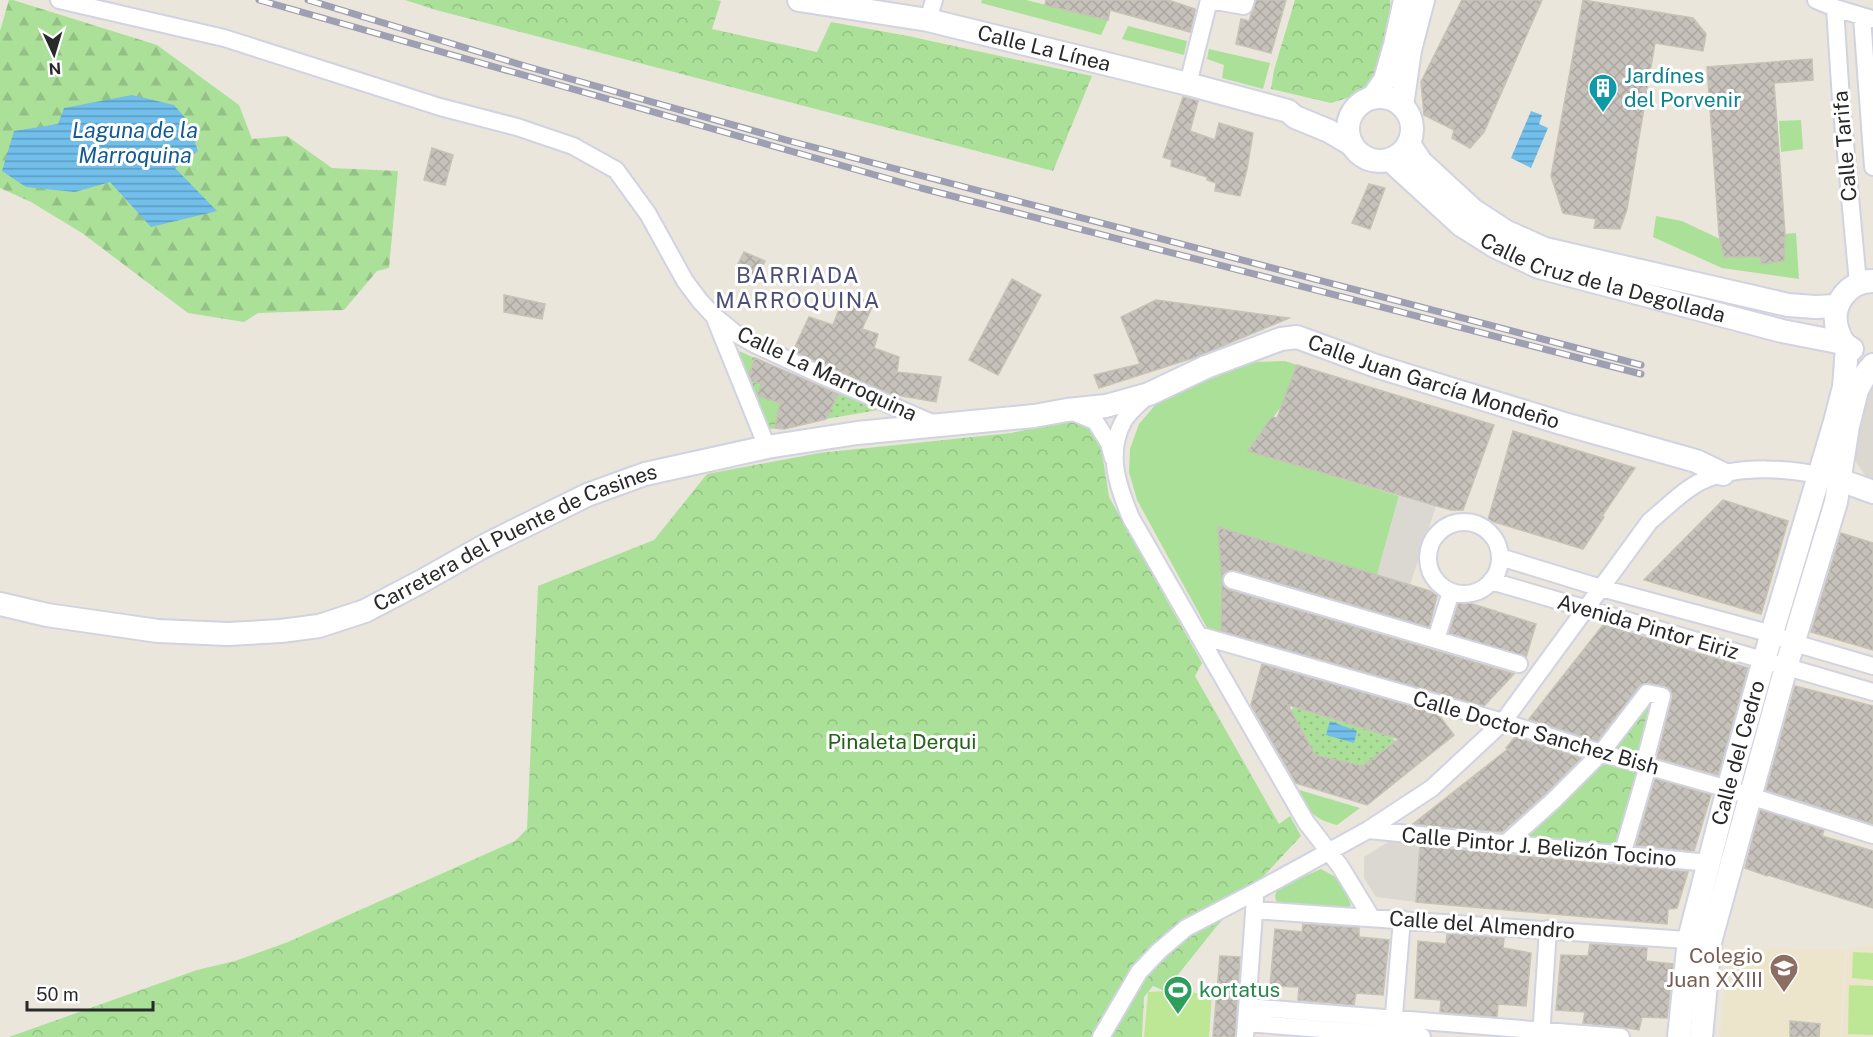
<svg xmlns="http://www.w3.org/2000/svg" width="1873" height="1037" font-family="'Public Sans',sans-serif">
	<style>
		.education { fill: #ece4cb }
		.grass { fill: #abe099 }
		.forest { fill: url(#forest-firs) }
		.park { fill: url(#park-crowns) }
		.garden { fill: url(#garden-dots) }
		.pitch { fill: #bde795 }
		.plaza { fill: #dbd8d2 }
		.water { fill: url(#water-rules) }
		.building { fill: url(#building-cross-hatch); stroke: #c6c2b5; stroke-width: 1.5; fill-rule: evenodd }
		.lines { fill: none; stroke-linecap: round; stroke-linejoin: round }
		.street-casing { stroke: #d1d2e2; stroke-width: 20 }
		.secondary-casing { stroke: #d1d2e2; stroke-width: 26 }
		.street { stroke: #fff; stroke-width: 16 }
		.secondary { stroke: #fff; stroke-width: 22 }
		.rail-casing { stroke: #9e9fb3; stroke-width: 7 }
		.rail { stroke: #fff; stroke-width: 4.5; stroke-dasharray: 14; stroke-linecap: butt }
		.labels { text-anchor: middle; stroke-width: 6; stroke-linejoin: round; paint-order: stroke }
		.street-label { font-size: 21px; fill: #292929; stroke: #fff }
		.culture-label { font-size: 21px; fill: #0d838f; stroke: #fff; text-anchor: start }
		.park-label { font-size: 21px; fill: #24631c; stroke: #fff }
		.education-label { font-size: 21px; fill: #785e54; stroke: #fff; text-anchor: end }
		.leisure-label { font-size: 21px; fill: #27864d; stroke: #fff; text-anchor: start }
		.water-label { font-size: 22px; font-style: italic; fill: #125b94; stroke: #fff }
		.neighbourhood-label { font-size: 22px; letter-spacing: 1.5px; fill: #4b4f78; stroke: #fff }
	</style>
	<defs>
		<pattern id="forest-firs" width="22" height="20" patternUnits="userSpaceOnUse" patternTransform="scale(1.5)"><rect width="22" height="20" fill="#abe099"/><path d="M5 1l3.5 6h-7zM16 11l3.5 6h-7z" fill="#93c084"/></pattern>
		<pattern id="park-crowns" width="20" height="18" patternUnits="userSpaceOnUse" patternTransform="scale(1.5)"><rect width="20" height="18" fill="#abe099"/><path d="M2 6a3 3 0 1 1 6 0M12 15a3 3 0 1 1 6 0" fill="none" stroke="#93c084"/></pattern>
		<pattern id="garden-dots" width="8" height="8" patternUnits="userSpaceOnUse" patternTransform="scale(1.5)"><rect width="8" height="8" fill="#abe099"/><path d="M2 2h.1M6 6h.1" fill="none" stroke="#93c084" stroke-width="1.8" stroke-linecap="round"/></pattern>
		<pattern id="water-rules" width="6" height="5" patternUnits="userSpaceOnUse" patternTransform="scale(1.5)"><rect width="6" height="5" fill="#71bfea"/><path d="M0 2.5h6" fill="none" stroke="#5d9bbe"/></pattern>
		<pattern id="building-cross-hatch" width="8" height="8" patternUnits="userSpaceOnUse" patternTransform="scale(1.5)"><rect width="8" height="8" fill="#c6c2bb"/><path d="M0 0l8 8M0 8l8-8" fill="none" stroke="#aaa7a1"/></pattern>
	</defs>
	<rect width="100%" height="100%" fill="#ebe6db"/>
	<path class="education" d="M 1873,945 L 1873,1037 L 1842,1037 L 1847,949 Z
		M 1729,948 L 1845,950 L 1840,1037 L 1720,1037 Z"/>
	<path class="grass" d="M 982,0 L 1026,0 L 1108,20 L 1101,35 L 981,3 Z
		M 1128,26 L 1187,41 L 1184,55 L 1122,39 Z
		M 1209,49 L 1270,63 L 1263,89 L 1222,78 L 1224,65 L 1207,59 Z
		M 1801,120 L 1803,149 L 1781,152 L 1779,121 Z
		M 1656,216 L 1682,221 L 1720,239 L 1724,257 L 1747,257 L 1747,245 L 1758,243 L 1762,264 L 1784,261 L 1785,234 L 1796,233 L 1799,279 L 1722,268 L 1653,237 Z
		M 1285,361 L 1297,365 L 1283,404 L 1248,451 L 1399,496 L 1377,575 L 1219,528 L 1222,570 L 1221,632 L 1207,628 L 1137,500 L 1129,472 L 1130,449 L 1139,424 L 1157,403 L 1195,384 L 1252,362 Z
		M 1296,789 L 1360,808 L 1337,825 C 1311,818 1309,811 1296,789 Z
		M 1321,869 L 1341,880 L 1351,905 L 1346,910 L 1277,903 L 1275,897 L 1277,888 Z"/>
	<path class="forest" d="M 9,0 L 13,0 L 157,45 L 239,105 L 252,139 L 287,136 L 332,168 L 398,171 L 389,268 L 377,271 L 344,310 L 258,313 L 244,322 L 188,313 L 82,233 L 31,202 L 0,188 L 0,31 Z"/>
	<path class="park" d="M 405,0 L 716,0 L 721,1 L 712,29 L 817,52 L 831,22 L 908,36 L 1092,76 L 1053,171 L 436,10 Z
		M 1295,0 L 1390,0 L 1391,11 L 1379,69 L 1363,93 L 1331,103 L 1271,89 L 1274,70 Z
		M 732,348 L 755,358 L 748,379 L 762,384 L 757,395 L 780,403 L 775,428 L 767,430 Z
		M 1072,420 L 1098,428 L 1109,497 L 1202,663 L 1195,676 L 1279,824 L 1290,816 L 1301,836 L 1216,927 L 1165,991 L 1153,986 L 1144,997 L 1142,1037 L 9,1037 L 197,970 L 235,961 L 288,942 L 515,841 L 527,829 L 538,586 L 654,540 L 707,474 L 819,453 L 1011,433 Z
		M 1648,698 L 1655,700 L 1641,757 L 1611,749 Z
		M 1602,760 L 1640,771 L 1618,847 L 1516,839 Z"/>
	<path class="garden" d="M 839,392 L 884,409 L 826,419 Z
		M 1293,707 L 1388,735 L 1396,741 L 1363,766 L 1315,755 L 1291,712 Z"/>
	<path class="pitch" d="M 1853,952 L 1873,953 L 1873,980 L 1852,978 Z
		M 1849,985 L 1873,986 L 1873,1035 L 1848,1034 Z
		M 1165,991 L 1212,994 L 1209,1037 L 1144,1037 L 1148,992 Z"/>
	<path class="plaza" d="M 1873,381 L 1873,479 L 1867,478 L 1855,461 L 1851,447 L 1852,431 Z
		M 1399,496 L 1436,506 L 1410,585 L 1377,575 Z
		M 1391,840 L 1421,842 L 1416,902 L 1376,897 L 1364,878 L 1364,857 Z"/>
	<path class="water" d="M 132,95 L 174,105 L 187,120 L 198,151 L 175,168 L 217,211 L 151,227 L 110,182 L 75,192 L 26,187 L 2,171 L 14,131 L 58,124 L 64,108 Z
		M 1531,111 L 1542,115 L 1539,124 L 1548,128 L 1531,168 L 1511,158 Z
		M 1330,721 L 1357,731 L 1354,743 L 1326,735 Z"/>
	<path class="building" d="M 1046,0 L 1168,0 L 1195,9 L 1195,11 L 1190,32 L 1110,10 L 1108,20 L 1045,5 Z
		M 1256,0 L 1286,0 L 1271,53 L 1236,44 L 1241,19 L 1249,21 Z
		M 1462,0 L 1542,0 L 1484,132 L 1470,148 L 1452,138 L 1454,130 L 1424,115 L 1421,82 Z
		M 1583,0 L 1693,18 L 1706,34 L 1703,51 L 1655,43 L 1627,209 L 1620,229 L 1594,228 L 1596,219 L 1563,213 L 1551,176 Z
		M 1812,59 L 1813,80 L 1774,83 L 1785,234 L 1784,261 L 1762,264 L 1760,257 L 1724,257 L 1719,234 L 1707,67 Z
		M 1183,97 L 1198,101 L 1190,131 L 1215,140 L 1219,123 L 1253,133 L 1247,169 L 1240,196 L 1215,191 L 1216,183 L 1207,180 L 1207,177 L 1171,166 L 1172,160 L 1163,157 Z
		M 432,148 L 453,155 L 445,185 L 424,180 Z
		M 1369,184 L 1385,188 L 1370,229 L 1352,223 Z
		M 744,252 L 765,261 L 757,276 L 737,266 Z
		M 1012,279 L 1041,295 L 998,375 L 969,360 Z
		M 854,294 L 873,305 L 862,329 L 878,334 L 874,348 L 899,357 L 897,372 L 941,377 L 936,402 L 891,394 L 793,351 L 809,317 L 833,325 L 843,299 L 848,302 Z
		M 504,295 L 545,304 L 542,319 L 504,312 Z
		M 1156,300 L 1289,318 L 1196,357 L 1099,388 L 1094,375 L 1140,364 L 1121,317 Z
		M 755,358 L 838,394 L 826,419 L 784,429 L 775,428 L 780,403 L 757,395 L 762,384 L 752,381 L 749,375 Z
		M 1297,365 L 1494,425 L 1463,510 L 1451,510 L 1248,451 L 1272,417 L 1277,418 Z
		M 1513,431 L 1635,468 L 1602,516 L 1604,517 L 1583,549 L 1488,520 Z
		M 1723,500 L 1788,521 L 1761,614 L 1644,580 Z
		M 1218,527 L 1430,591 L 1437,596 L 1429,627 L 1235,570 L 1225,572 L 1222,577 L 1222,582 Z
		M 1841,533 L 1873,543 L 1873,650 L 1811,632 Z
		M 1222,582 L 1224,587 L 1229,590 L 1514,674 L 1484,706 L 1221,631 Z
		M 1463,601 L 1536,624 L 1526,657 L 1449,633 L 1459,602 Z
		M 1603,625 L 1748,668 L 1718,775 L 1657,758 L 1672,698 L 1671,691 L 1664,686 L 1648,683 L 1639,686 L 1597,741 L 1529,719 Z
		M 1262,664 L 1438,714 L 1454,735 L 1367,805 L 1296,783 L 1251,705 ZM 1288,705 L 1341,721 L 1399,739 L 1363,766 L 1315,755 Z
		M 1795,686 L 1873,706 L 1873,824 L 1766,790 Z
		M 1515,737 L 1581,758 L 1546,793 L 1502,832 L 1413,824 L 1508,749 L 1506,748 Z
		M 1655,779 L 1711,795 L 1694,851 L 1636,845 Z
		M 1760,810 L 1824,830 L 1822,836 L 1873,851 L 1873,908 L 1768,875 L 1767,876 L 1745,868 Z
		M 1420,846 L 1502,854 L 1688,872 L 1677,908 L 1668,909 L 1667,924 L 1416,902 Z
		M 1303,924 L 1359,928 L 1359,937 L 1389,940 L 1383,995 L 1356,993 L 1354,1005 L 1298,1000 L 1299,987 L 1270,986 L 1275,929 L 1302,932 Z
		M 1447,934 L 1504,938 L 1503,948 L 1531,953 L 1526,1006 L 1498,1004 L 1497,1017 L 1440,1012 L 1441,1000 L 1415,998 L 1418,941 L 1446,944 Z
		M 1590,944 L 1647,948 L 1646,961 L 1673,964 L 1667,1018 L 1642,1017 L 1639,1030 L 1622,1027 L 1583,1023 L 1585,1012 L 1556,1010 L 1561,955 L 1588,956 Z
		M 1220,956 L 1240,957 L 1235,1037 L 1213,1037 Z
		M 1790,1021 L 1820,1024 L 1819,1037 L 1790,1037 Z"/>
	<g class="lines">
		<g class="street-casing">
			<path id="street" d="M 59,0 L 224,38 L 440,107 L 517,127 L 573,146 L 616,170 L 648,214 L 685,281 L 700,301 L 713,315 L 735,333 L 756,345 L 823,376 L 937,425
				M 1210,0 L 1244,6 L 1246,0
				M 1816,0 L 1835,8 L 1872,19
				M 1835,8 L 1841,100 L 1858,283
				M 1862,17 L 1873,167
				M 928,20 L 934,0
				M 1188,84 L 1209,0
				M 714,316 L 767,447
				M 1149,394 C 1141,402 1128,412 1123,422 C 1106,454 1118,487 1131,518 L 1306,822 L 1340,866 L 1371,917
				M 1071,411 L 1095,421 L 1109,443 L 1113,458
				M1428 558a36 36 0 1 1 72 0a36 36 0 1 1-72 0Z
				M 1500,557 L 1601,588 L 1772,634 L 1794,643 L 1873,666
				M 1232,580 L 1519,664
				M 1491,581 L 1873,692
				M 1198,635 L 1503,722 L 1601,753 L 1728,789 L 1873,835
				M 1436,639 L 1451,592
				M 1368,830 L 1709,863
				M 1505,844 L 1553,801 L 1601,753 L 1647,693 L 1662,696 L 1644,765
				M 1622,855 L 1648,766
				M 1254,910 L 1701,941
				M 1247,1007 L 1621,1037
				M 1246,1023 L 1422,1037
				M 1393,1027 L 1402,919
				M 1101,1037 L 1139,972 L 1159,951 L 1186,928 L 1255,892 L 1368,830 L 1432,788 L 1503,722 L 1650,521 C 1665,509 1684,489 1702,481 C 1738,464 1793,468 1830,478
				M 1245,1037 L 1255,899
				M 1541,1037 L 1548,929"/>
		</g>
		<g class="secondary-casing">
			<g id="secondary">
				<path id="s1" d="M 799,0 L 928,20 L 1188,84 L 1288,111 L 1295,117 L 1329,131 L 1351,144"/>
				<circle cx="1380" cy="129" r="32"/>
				<path d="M 1373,97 L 1385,80 L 1395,45 L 1405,0"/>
				<path d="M 1402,106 L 1410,50 L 1423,0"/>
				<path d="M 1409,144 L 1421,162 L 1473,210 L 1505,231 L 1545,249 L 1788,305 L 1815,307 L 1837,306"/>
				<path id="s2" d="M 1390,160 L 1461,225 L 1496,247 L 1539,267 L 1782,331 L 1843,343"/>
				<path d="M 1852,349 C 1844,345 1841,340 1838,331 C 1829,307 1847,281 1873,281"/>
				<path d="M 1840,480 L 1873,492"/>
				<path id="s3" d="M 0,604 L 47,615 L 158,631 L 228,634 L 281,631 L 319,626 L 365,611 L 424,580 L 486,545 L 587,495 L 645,474 L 767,447 L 857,433 L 1034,416 L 1067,410 L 1106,406 L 1149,394 L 1206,367 L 1281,339 L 1297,337 L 1376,366 L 1561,423 L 1696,461 L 1723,474"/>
				<path id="s4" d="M 1679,1037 L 1689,939 L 1728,789 L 1764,660 L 1835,422 L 1844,387 L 1847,347"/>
				<path d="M 1701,1037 L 1710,942 L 1786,667 L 1836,502 L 1848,426 L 1857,390 L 1867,372 L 1873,365"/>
			</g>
		</g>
		<use href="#street" class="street"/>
		<use href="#secondary" class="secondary"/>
		<g class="rail-casing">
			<path id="rail" d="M 259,0 L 921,188 L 1641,374
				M 308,0 L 525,66 L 786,140 L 1641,365"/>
		</g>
		<use href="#rail" class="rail"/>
	</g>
	<defs>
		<g id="building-pin" transform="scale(1.5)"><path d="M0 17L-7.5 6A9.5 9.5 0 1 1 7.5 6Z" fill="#0f9aa8" stroke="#fff"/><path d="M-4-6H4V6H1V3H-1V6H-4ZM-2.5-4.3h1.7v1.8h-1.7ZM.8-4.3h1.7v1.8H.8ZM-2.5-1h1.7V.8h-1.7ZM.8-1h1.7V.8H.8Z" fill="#fff"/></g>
		<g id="school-pin" transform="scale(1.5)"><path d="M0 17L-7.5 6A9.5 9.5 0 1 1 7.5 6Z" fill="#8d6e63" stroke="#fff"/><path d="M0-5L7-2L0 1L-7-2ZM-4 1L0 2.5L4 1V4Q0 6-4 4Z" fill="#fff"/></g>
		<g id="stadium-pin" transform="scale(1.5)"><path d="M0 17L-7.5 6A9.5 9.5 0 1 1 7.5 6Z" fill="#2e9e5b" stroke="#fff"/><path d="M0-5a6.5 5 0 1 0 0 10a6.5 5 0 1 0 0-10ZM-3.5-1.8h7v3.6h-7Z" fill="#fff"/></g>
	</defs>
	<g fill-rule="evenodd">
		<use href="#building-pin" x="1603" y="88"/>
		<use href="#school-pin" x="1784" y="968"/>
		<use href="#stadium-pin" x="1178" y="990"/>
	</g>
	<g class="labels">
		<g class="street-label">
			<text dy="7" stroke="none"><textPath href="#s1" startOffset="250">Calle La Línea</textPath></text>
			<text transform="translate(1845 146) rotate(-95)" y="7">Calle Tarifa</text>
			<text dy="7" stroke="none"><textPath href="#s2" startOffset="249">Calle Cruz de la Degollada</textPath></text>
			<text transform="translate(827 374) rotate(25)" y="7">Calle La Marroquina</text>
			<text dy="7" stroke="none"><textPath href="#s3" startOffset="1497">Calle Juan García Mondeño</textPath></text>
			<text dy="7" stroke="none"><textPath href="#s3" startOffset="538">Carretera del Puente de Casines</textPath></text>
			<text transform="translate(1648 627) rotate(16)" y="7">Avenida Pintor Eiriz</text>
			<text transform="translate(1536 733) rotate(16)" y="7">Calle Doctor Sanchez Bish</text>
			<text dy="7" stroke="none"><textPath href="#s4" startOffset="291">Calle del Cedro</textPath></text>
			<text transform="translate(1539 847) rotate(5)" y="7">Calle Pintor J. Belizón Tocino</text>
			<text transform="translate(1482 925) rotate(4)" y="7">Calle del Almendro</text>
		</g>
		<g class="culture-label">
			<text x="1624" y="83">Jardínes<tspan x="1624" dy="24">del Porvenir</tspan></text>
		</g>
		<g class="park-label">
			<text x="902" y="749">Pinaleta Derqui</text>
		</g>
		<g class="education-label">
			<text x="1763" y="963">Colegio<tspan x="1763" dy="24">Juan XXIII</tspan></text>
		</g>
		<g class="leisure-label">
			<text x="1199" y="997">kortatus</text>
		</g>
		<g class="water-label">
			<text x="135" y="138">Laguna de la<tspan x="135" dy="25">Marroquina</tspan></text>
		</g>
		<g class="neighbourhood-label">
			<text x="798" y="283">BARRIADA<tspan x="798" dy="25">MARROQUINA</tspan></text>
		</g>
	</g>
	<g transform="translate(54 54) rotate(176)" stroke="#ffffff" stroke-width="4.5" paint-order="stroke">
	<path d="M0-4.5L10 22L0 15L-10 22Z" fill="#292929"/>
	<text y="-9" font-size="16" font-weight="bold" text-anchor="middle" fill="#292929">N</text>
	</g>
	<path d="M27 1001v9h126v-9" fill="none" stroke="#292929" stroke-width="3"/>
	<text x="36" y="1001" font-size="18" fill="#292929" stroke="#ffffff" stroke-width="4.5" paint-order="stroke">50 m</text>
</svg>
